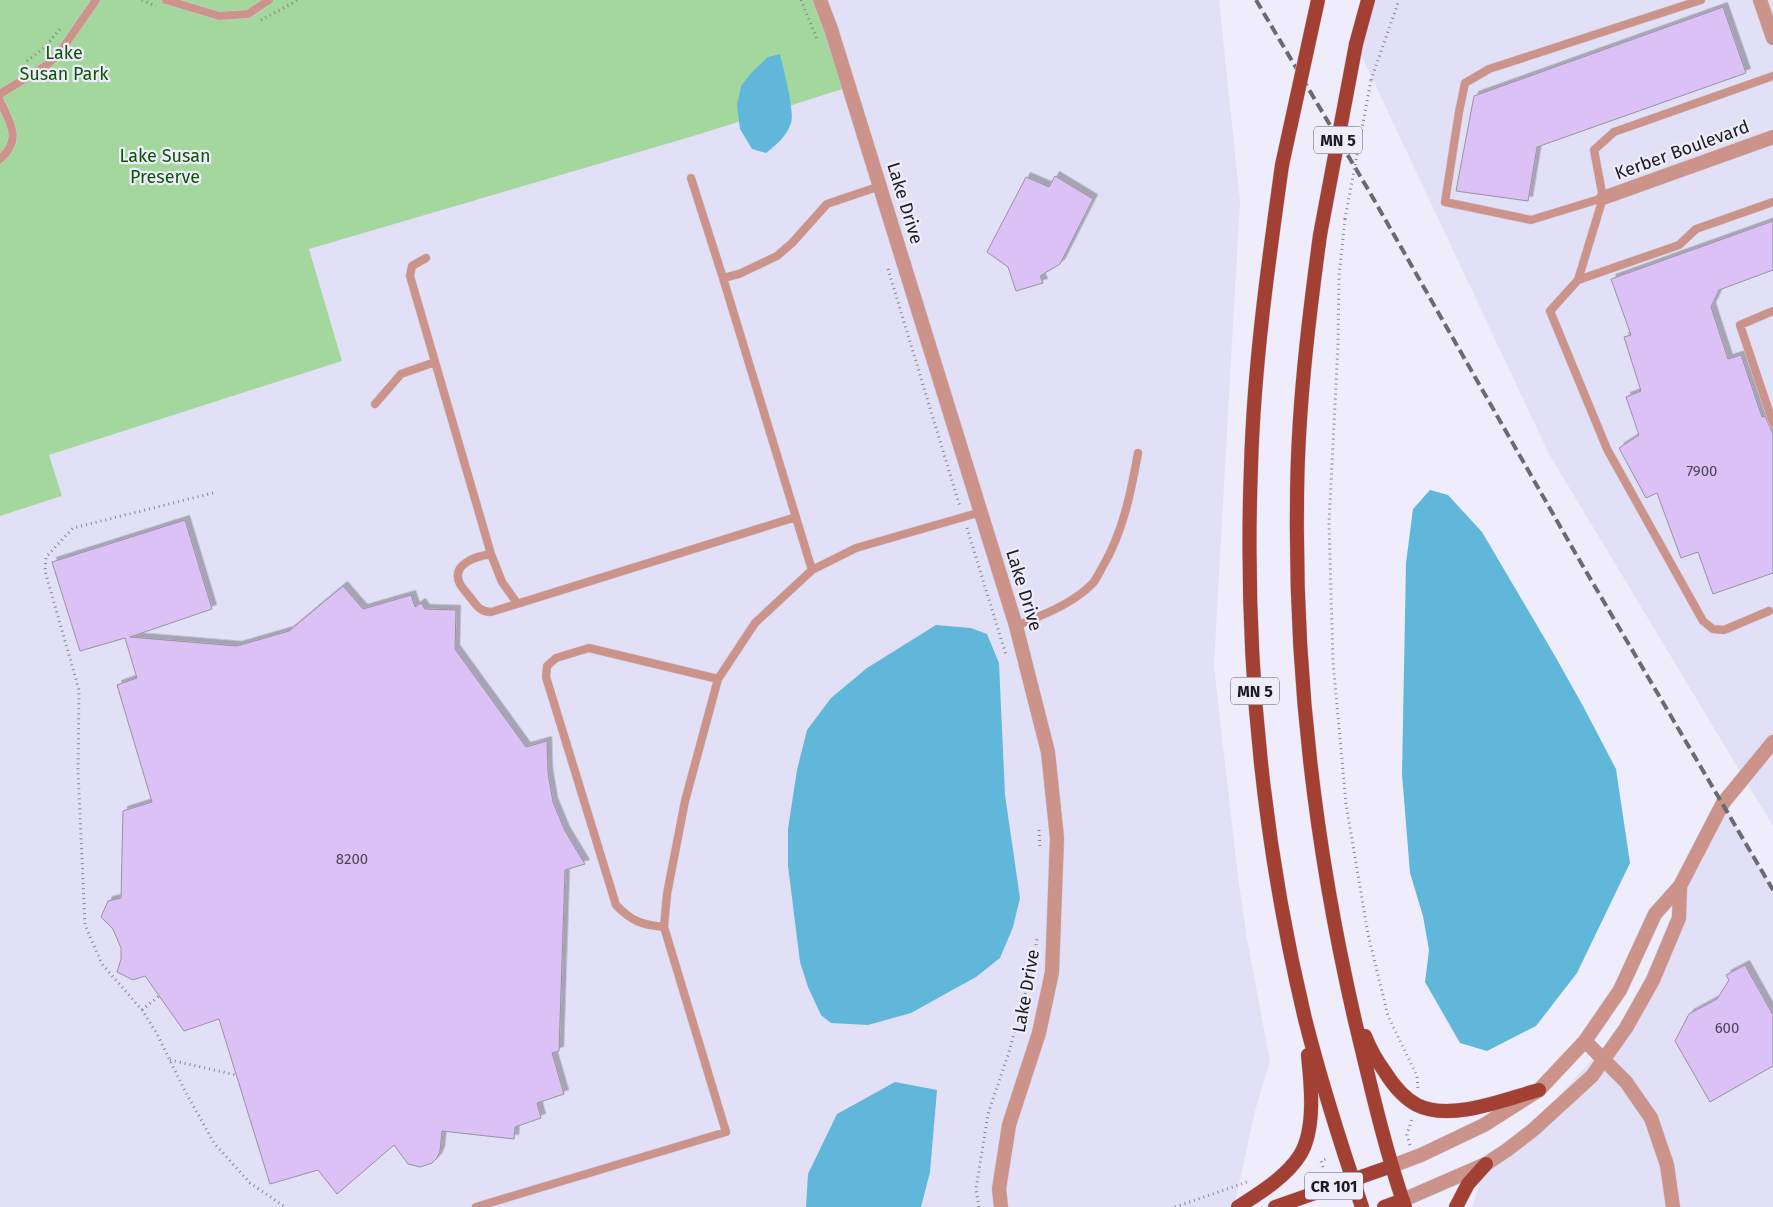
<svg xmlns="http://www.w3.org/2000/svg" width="1773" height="1207" font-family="'Fira Sans',sans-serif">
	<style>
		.built { fill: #e2e0f6 }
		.green { fill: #a4d79d }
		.water { fill: #61b7d9 }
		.building { fill: #dbc1f5; stroke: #98929f; filter: url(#shadow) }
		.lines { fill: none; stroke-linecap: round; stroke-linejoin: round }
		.service-casing { stroke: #cdcbd9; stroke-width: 9 }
		.minor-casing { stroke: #cdcbd9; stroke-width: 15 }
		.tertiary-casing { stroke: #cdcbd9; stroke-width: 15 }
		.primary-casing { stroke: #cdcbd9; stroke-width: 15 }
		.path { stroke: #86858f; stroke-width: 3; stroke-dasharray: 1 4; stroke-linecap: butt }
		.service { stroke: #cb9389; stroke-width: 8 }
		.minor { stroke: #cb9389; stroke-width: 14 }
		.tertiary { stroke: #cb9389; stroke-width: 14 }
		.primary { stroke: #a24034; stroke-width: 14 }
		.rail { stroke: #6b6a73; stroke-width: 4; stroke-dasharray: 10 5; stroke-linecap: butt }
		.primary-bridge-casing { stroke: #cdcbd9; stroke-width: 15; stroke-linecap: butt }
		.path-bridge { stroke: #86858f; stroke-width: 3; stroke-dasharray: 1 4; stroke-linecap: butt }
		.primary-bridge { stroke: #a24034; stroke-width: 14 }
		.labels { text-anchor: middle; stroke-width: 4.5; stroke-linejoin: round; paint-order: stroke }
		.number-label { font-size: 15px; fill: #4b4455 }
		.shield { fill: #efedfc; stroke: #5b5a62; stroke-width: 1 }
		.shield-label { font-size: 16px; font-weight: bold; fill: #1b1b20 }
		.park-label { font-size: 18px; fill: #0c5505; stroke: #efedfc }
		.street-label { font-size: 18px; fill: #1b1b20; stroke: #efedfc }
	</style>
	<defs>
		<filter id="shadow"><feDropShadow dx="4.5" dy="-4.5" stdDeviation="0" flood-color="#0004"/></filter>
	</defs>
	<rect width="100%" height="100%" fill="#efedfc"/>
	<path class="built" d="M 820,0 L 1219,0 L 1240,201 L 1214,666 L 1237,868 L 1247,939 L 1270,1061 L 1255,1111 L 1234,1207 L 0,1207 L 0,516 L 62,496 L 49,455 L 342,361 L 309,249 Z
		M 1367,0 L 1773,0 L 1773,826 L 1549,454 L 1356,44 Z
		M 1723,803 L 1773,891 L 1773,1207 L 1472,1207 L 1486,1164 L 1513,1146 L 1632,1016 L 1664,953 L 1680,886 Z"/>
	<path class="green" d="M 0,0 L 820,0 L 849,87 L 700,134 L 309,249 L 342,361 L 49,455 L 62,496 L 0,516 Z"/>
	<path class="water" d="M 780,54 C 783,68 795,111 791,123 C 787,136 776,145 766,153 L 752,149 L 740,129 L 737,106 L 741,86 L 752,72 L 768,57 Z
		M 1430,490 L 1448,495 L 1482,532 L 1555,656 L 1583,706 L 1616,769 L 1630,863 L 1577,973 L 1536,1026 L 1487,1051 L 1460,1043 L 1425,982 L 1429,950 L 1423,916 L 1410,873 L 1402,774 L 1406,563 L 1413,509 Z
		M 936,625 L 971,628 L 987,634 L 999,663 L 1005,795 L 1020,898 L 1013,927 L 1000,958 L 976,977 L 911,1013 L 868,1025 L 831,1023 L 821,1015 L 808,987 L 800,962 L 788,866 L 788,829 L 797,770 L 807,730 L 831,698 L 867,668 Z
		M 895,1082 L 937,1090 L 930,1172 L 921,1207 L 806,1207 L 808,1174 L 837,1114 Z"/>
	<path class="building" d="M 1723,7 L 1746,73 L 1537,147 L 1528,201 L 1456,191 L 1474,96 Z
		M 1055,176 L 1093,199 L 1060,264 L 1040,276 L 1043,283 L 1016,291 L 1008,267 L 987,252 L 1026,177 L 1049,187 Z
		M 1773,221 L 1773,270 L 1719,290 L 1711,307 L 1728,359 L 1741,355 L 1762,417 L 1765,416 L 1773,434 L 1773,573 L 1713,594 L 1698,552 L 1681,558 L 1657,493 L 1646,498 L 1619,448 L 1639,435 L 1626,397 L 1641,391 L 1624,337 L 1631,335 L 1611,279 Z
		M 185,520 L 212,609 L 130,637 L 237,646 L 289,631 L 343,586 L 363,609 L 411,595 L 415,607 L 421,603 L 425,609 L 456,610 L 455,649 L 526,747 L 547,741 L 548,773 L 553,802 L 565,831 L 585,864 L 565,870 L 559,1051 L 552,1053 L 564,1094 L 537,1103 L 541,1118 L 515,1127 L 514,1139 L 442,1131 L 440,1151 L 437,1158 L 432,1163 L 420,1167 L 408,1164 L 394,1145 L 337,1194 L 318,1170 L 270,1184 L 219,1019 L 184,1031 L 145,976 L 133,980 L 117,972 L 121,959 L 121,948 L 113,929 L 101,917 L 108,901 L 121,898 L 123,811 L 152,802 L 117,685 L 137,678 L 125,638 L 80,651 L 52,562 Z
		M 1745,965 L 1773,1015 L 1773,1066 L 1710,1102 L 1675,1041 L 1689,1014 L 1717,999 L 1729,980 L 1726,975 Z"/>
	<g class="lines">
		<g class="service-casing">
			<path id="service" d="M 166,0 L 219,16 L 248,14 L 269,0
				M 1773,76 L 1614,132 L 1594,150 L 1603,198 L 1578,280 L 1679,245 L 1696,229 L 1773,202
				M 0,94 L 47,65 L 60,52 L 96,0
				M 0,101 C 11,124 22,140 0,159
				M 691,178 L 723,278
				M 1603,198 L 1531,220 L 1445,202 L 1459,112 L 1465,83 L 1489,69 L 1701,0
				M 426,258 L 412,266 L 410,276 L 491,554 L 502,582 L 517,603
				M 1578,280 L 1550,311 L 1607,449 L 1703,621 L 1713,629 L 1724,630 L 1769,611
				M 1773,311 L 1740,325 L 1773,423
				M 375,404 L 401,374 L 435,362
				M 491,554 C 477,556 450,564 460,584 C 462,588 467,593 470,597 C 476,605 480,612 491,612 L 796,517
				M 812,570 L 723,278 L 739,274 L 777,256 L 792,243 L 827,204 L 880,186
				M 1016,626 C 1042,615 1073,604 1093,583 C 1097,578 1100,571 1103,566 C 1123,532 1131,492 1138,453
				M 664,927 C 642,925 631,921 616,905 L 546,677 L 547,666 L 556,658 L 589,648 L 718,679
				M 476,1207 L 726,1132 L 664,927 L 667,894 L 685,801 L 718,679 L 755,623 L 812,570 L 856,548 L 981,512"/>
		</g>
		<g class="minor-casing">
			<path id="minor" d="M 1760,0 L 1773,38
				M 1603,198 L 1773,137"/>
		</g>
		<g class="tertiary-casing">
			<path id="tertiary" d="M 820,0 L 831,29 L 1016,626 L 1048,752 L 1057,838 L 1052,972 L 1039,1033 L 1009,1125 L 999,1189 L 1001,1207
				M 1585,1041 L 1626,1082 L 1651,1118 L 1667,1165 L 1673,1207
				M 1392,1166 L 1421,1155 L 1484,1125 L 1539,1090 L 1585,1041 L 1620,990 L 1655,914 L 1680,886 L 1723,803 L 1773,742
				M 1403,1200 L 1486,1164 L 1507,1150 L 1533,1130 L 1592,1076 L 1626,1028 L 1653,980 L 1679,918 L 1680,886"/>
		</g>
		<g class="primary-casing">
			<path id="primary" d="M 1356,44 L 1368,0
				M 1282,165 C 1268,265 1254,365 1251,466 C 1244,651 1262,839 1305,1019 C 1321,1082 1341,1145 1362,1207
				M 1320,235 C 1308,324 1297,415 1297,506 C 1295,680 1316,852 1355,1021 C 1370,1083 1384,1146 1405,1207
				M 1365,1036 C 1370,1049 1377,1061 1385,1072 C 1393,1085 1404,1098 1417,1105 C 1451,1122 1505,1099 1539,1090
				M 1238,1207 C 1260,1193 1286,1177 1300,1155 C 1316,1129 1311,1084 1308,1055
				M 1275,1207 L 1392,1166
				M 1384,1207 L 1403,1200
				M 1456,1207 L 1468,1184 L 1486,1164"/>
		</g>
		<path class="path" d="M 142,0 L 156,6
			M 801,0 L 817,39
			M 261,20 L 298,0
			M 27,61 L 44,48 L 60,29
			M 1371,80 L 1399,0
			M 1345,219 L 1339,276 L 1338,345 L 1329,523 L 1333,662 L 1346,804 L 1368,934 L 1388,1016 L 1417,1076 L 1418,1089
			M 888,269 L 960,507
			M 213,493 L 73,528 L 46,557 L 45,571 L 79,690 L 78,771 L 85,925 L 102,964 L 142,1010 L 157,1034 L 185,1091 L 214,1143 L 250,1183 L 285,1207
			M 967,528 L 1006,655
			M 1039,830 L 1040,849
			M 142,1010 L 159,996
			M 170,1060 L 236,1075
			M 1410,1145 L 1407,1135 L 1412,1118
			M 1323,1167 L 1321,1161 L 1326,1159
			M 979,1207 L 976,1189 L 988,1114 L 1009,1052 L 1034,961 L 1037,937
			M 1175,1207 L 1247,1182"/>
		<use href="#service" class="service"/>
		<use href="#minor" class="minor"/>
		<use href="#tertiary" class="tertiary"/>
		<use href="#primary" class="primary"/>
		<path class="rail" d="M 1256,0 L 1369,191 L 1577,556 L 1773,890"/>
		<g class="primary-bridge-casing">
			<path id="primary-bridge" d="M 1282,165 L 1318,0
				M 1320,235 L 1356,44"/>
		</g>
		<path class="path-bridge" d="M 1345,219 L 1371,80"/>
		<use href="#primary-bridge" class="primary-bridge"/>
	</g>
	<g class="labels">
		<g class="number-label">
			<text x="1702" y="476">7900</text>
			<text x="352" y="864">8200</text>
			<text x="1727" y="1033">600</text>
		</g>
		<g class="shield">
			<rect x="1314" y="126.5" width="48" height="27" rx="4"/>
			<rect x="1231" y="677.5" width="48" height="27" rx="4"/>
			<rect x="1305" y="1172.5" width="58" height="27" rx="4"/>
		</g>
		<g class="shield-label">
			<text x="1338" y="146">MN 5</text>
			<text x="1255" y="697">MN 5</text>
			<text x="1334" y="1192">CR 101</text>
		</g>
		<g class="park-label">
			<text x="64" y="59">Lake<tspan x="64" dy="21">Susan Park</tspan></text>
			<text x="165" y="162">Lake Susan<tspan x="165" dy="21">Preserve</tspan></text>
		</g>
		<g class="street-label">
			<text transform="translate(1682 150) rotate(-20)" y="6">Kerber Boulevard</text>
			<text transform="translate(905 203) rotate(73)" y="6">Lake Drive</text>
			<text transform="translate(1024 590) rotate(73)" y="6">Lake Drive</text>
			<text transform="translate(1026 991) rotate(-80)" y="6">Lake Drive</text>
		</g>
	</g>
</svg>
